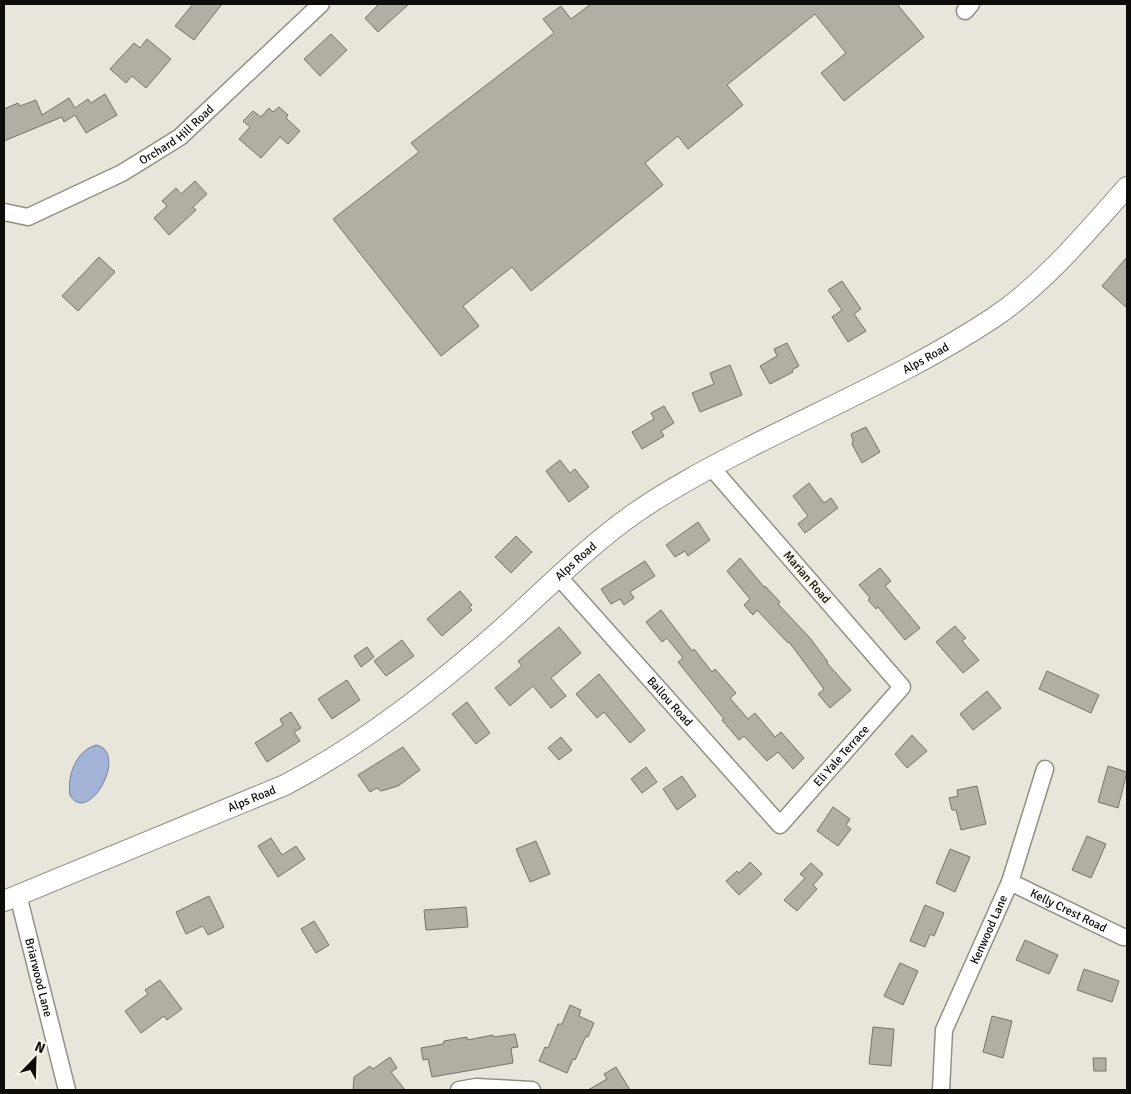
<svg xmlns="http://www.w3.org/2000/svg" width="1131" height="1094" font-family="Signika,sans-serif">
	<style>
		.water { fill: #a3b4d8; stroke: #76829a }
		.building { fill: #b1aea3; stroke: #76746a }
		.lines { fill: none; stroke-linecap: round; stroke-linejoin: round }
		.minor-casing { stroke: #929085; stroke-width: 19 }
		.tertiary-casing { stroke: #929085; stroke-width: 22 }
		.minor { stroke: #fff; stroke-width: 16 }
		.tertiary { stroke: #fff; stroke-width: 20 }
		.labels { text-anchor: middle; stroke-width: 4; stroke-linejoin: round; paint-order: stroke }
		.street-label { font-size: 12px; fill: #0d0c08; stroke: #f6f3e7 }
	</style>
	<rect width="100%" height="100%" fill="#e8e6da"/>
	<path class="water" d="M 96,745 C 130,752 88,827 70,795 C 67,775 76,751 96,745 Z"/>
	<path class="building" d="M 193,4 L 222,4 L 194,40 L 175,26 Z
		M 379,4 L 409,4 L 378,32 L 365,18 Z
		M 591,4 L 897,4 L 924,37 L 844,101 L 821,73 L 846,53 L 815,14 L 727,85 L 743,105 L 688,149 L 678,136 L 645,163 L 663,185 L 531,291 L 512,267 L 463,306 L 479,326 L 441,356 L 333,219 L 419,152 L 411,143 L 554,33 L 543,19 L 561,6 L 571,19 Z
		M 331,34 L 347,50 L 320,76 L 304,59 Z
		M 147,39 L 171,59 L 146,88 L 132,76 L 126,83 L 110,69 L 134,43 L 140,48 Z
		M 105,94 L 117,115 L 86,133 L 75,115 L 64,122 L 62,117 L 4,141 L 4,109 L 18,103 L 20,106 L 36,100 L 42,115 L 69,98 L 75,108 L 88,99 L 91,103 Z
		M 279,107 L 288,115 L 286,118 L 300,131 L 288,144 L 280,137 L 261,158 L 239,139 L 250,127 L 243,121 L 253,111 L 261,117 L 269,108 L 273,112 Z
		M 195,181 L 207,194 L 193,207 L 196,210 L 169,235 L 154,218 L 167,206 L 162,201 L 176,188 L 181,194 Z
		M 99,257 L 115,272 L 78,311 L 62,296 Z
		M 1127,257 L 1127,308 L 1102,286 Z
		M 842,281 L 861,309 L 854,314 L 866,331 L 848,342 L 832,317 L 842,310 L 828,290 Z
		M 787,343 L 799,366 L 792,370 L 793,372 L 770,384 L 760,366 L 777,356 L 774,349 Z
		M 730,365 L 742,395 L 700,412 L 692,393 L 714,384 L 710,373 Z
		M 664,406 L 674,423 L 661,431 L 664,436 L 642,449 L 632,432 L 654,419 L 651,413 Z
		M 866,427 L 880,452 L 862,463 L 852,444 L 853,441 L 851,434 Z
		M 560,460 L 570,473 L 575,469 L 589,487 L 569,502 L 546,471 Z
		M 809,483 L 824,503 L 831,498 L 838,508 L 805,533 L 798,524 L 808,516 L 793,496 Z
		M 698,522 L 710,540 L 688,556 L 685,551 L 675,557 L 666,545 Z
		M 516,536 L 532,552 L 511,573 L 495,557 Z
		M 740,558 L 764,587 L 765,586 L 780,602 L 778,604 L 810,638 L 828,662 L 827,663 L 851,690 L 830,708 L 818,694 L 824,689 L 789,642 L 788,643 L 757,610 L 753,615 L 744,605 L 750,599 L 727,571 Z
		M 645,561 L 655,576 L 630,592 L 634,598 L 624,605 L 620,599 L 611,604 L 601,589 Z
		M 880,568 L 891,581 L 885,586 L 920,628 L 905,640 L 878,607 L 876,609 L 868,600 L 870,598 L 859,585 Z
		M 460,591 L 472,605 L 469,607 L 472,610 L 442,636 L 427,619 Z
		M 661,610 L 692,651 L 694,649 L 712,672 L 715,669 L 736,693 L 730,698 L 748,719 L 755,713 L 775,737 L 781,732 L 804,758 L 793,769 L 778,752 L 767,761 L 744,736 L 739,740 L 722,720 L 724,719 L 678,662 L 683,658 L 667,638 L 662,642 L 646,622 Z
		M 955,626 L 966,638 L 962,641 L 979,660 L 963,673 L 936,642 Z
		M 559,627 L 581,653 L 551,678 L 566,696 L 551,708 L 533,686 L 510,706 L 495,688 L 522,666 L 518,661 Z
		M 402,640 L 414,656 L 386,676 L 374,661 Z
		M 367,647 L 374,657 L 361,667 L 354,656 Z
		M 1047,671 L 1099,695 L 1091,713 L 1039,689 Z
		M 599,674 L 645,730 L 630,743 L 604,712 L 597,718 L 576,694 Z
		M 347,680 L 360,700 L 332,719 L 318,699 Z
		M 987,691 L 1001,708 L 973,730 L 960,714 Z
		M 467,702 L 490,733 L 476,744 L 452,714 Z
		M 291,712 L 301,728 L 294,732 L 300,741 L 267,762 L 255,743 L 283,725 L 280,719 Z
		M 912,735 L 927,751 L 907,768 L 895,754 Z
		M 561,737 L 572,750 L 559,760 L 548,748 Z
		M 403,747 L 420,770 L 398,786 L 381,791 L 377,788 L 370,792 L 358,775 Z
		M 1108,766 L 1127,772 L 1118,808 L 1098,802 Z
		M 646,767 L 657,782 L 642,793 L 631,779 Z
		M 682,776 L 696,796 L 677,810 L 663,789 Z
		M 977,786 L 986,824 L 961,830 L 956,810 L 952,810 L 949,798 L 958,796 L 957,790 Z
		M 833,807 L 850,819 L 846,825 L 851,829 L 838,846 L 817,831 Z
		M 1087,836 L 1106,844 L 1091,878 L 1072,870 Z
		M 271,838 L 282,855 L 296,846 L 305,859 L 278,877 L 258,846 Z
		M 536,841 L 550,874 L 530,882 L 516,849 Z
		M 950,849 L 970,857 L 955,892 L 936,883 Z
		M 750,862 L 762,874 L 739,895 L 726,881 L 737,871 L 739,873 Z
		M 811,863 L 823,874 L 813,885 L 817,889 L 797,911 L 784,900 L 805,878 L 800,874 Z
		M 209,896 L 224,927 L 208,935 L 203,926 L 186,934 L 176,912 Z
		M 925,905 L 944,913 L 934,936 L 930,934 L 925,947 L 910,941 Z
		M 466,907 L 468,927 L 426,930 L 424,910 Z
		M 314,921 L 329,945 L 316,953 L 301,929 Z
		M 1025,940 L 1058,955 L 1049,974 L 1016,960 Z
		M 900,963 L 918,971 L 903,1005 L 884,996 Z
		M 1084,969 L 1119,981 L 1112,1002 L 1077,990 Z
		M 160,980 L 182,1009 L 167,1020 L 164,1016 L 141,1033 L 125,1011 L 148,994 L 145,990 Z
		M 570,1005 L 581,1010 L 579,1016 L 594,1023 L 588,1037 L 586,1036 L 575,1060 L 573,1059 L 567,1073 L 539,1061 L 545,1047 L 548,1048 L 558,1024 L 562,1024 Z
		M 992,1016 L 1012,1021 L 1003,1058 L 983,1052 Z
		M 873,1027 L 894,1029 L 891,1066 L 869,1064 Z
		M 515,1034 L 518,1047 L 511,1048 L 513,1063 L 432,1077 L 428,1059 L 423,1060 L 421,1048 L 443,1044 L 444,1041 L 467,1037 L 467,1040 L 493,1035 L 494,1037 Z
		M 390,1057 L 397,1068 L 391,1072 L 405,1090 L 353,1090 L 354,1077 L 370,1066 L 373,1069 Z
		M 1093,1058 L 1106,1058 L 1106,1071 L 1094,1071 Z
		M 616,1067 L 630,1090 L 588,1090 L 607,1079 L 604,1074 Z"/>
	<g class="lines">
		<g class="minor-casing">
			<g id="minor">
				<path d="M 965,11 L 971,4"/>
				<path id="s1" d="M 4,212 L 28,217 L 122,173 L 180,137 L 321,4"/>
				<path id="s2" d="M 558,576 L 780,825 L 902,687 L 711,467"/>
				<path id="s3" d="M 1010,882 L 1123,937 L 1127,937"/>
				<path id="s4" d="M 18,895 L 67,1090"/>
				<path d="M 459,1090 L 476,1087 L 532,1090"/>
				<path id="s5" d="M 941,1090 L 944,1030 L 1010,882 L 1045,769"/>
			</g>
		</g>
		<g class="tertiary-casing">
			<g id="tertiary">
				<path id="s6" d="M 4,901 L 285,785 C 365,743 437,686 505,626 C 547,588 588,546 635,513 C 671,488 709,468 748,448 C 830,406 916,369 993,318 C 1045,283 1085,234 1127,187"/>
			</g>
		</g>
		<use href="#minor" class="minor"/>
		<use href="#tertiary" class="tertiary"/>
	</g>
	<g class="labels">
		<g class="street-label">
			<text dy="4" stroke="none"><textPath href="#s1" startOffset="195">Orchard Hill Road</textPath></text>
			<text dy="4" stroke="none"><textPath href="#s6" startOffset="1078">Alps Road</textPath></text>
			<text dy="4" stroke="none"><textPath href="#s6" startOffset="672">Alps Road</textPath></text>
			<text transform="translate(807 577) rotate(49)" y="4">Marian Road</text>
			<text dy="4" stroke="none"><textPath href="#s2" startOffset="168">Ballou Road</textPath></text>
			<text dy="4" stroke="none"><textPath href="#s2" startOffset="426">Eli Yale Terrace</textPath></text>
			<text dy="4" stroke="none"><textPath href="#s6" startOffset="268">Alps Road</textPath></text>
			<text dy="4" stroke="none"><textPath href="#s3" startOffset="65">Kelly Crest Road</textPath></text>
			<text dy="4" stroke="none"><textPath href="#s5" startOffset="170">Kenwood Lane</textPath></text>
			<text dy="4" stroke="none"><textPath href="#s4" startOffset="85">Briarwood Lane</textPath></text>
		</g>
	</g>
	<rect width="1131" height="1094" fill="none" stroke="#0d0c08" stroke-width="10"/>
	<g transform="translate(35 1059) rotate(23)" stroke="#f6f3e7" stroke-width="4" paint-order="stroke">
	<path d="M0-4L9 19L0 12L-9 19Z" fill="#0d0c08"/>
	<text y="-8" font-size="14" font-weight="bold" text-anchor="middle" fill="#0d0c08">N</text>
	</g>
</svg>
